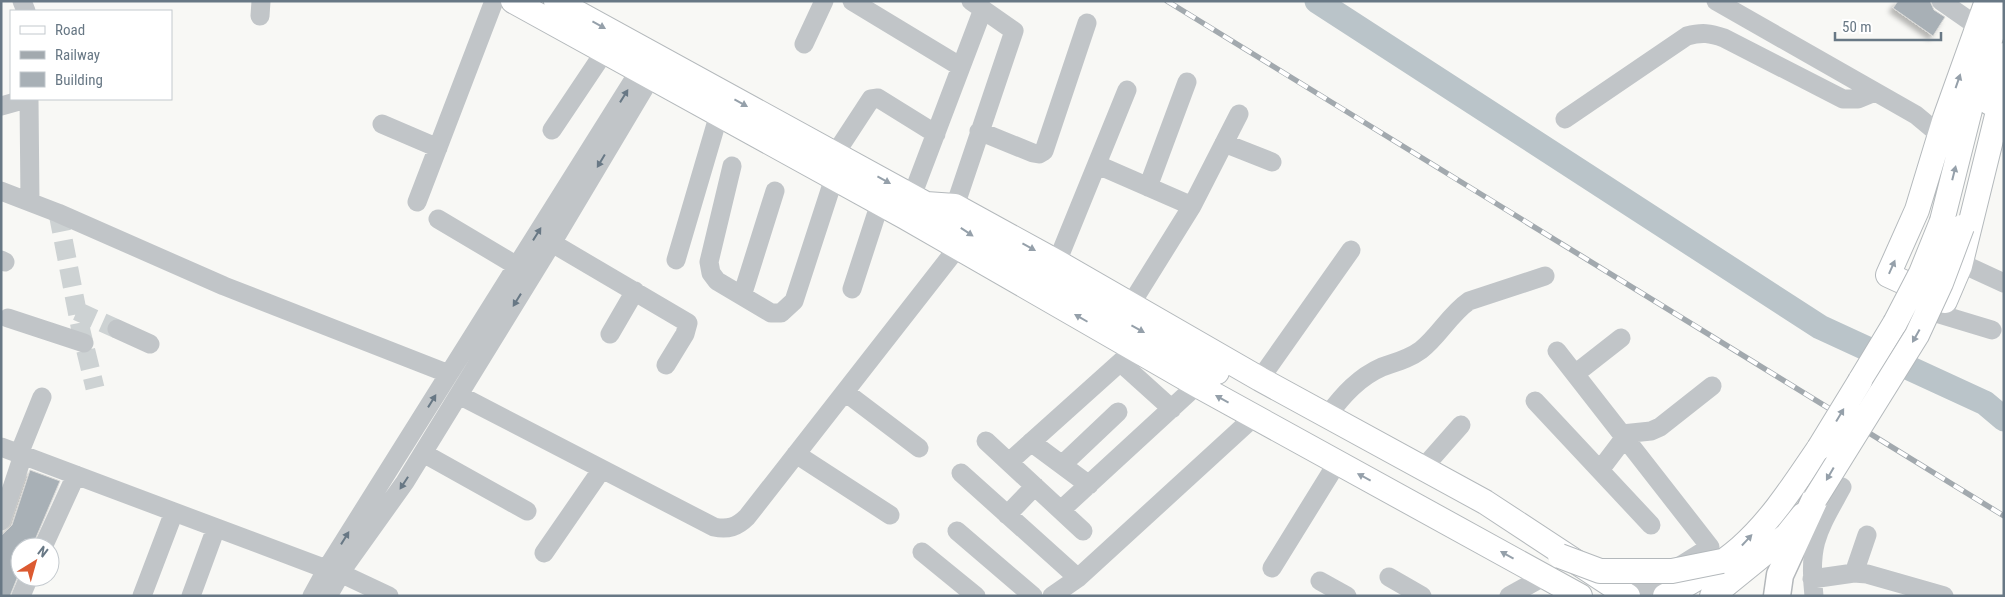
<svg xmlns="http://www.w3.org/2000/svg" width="2005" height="597" font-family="'Roboto Condensed',sans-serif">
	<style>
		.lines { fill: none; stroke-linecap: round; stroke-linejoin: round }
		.river { stroke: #bac4c9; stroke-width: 25 }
		.building { fill: #a8b0b6; stroke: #d9d9d7; filter: url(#shadow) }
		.minor-tunnel { stroke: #cdd2d3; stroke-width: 19; stroke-dasharray: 19 9; stroke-linecap: butt }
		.major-casing { stroke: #b4b9bc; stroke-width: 26 }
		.highway-casing { stroke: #b4b8bb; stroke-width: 29 }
		.minor { stroke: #c1c5c8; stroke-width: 19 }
		.major { stroke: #fff; stroke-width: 24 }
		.highway { stroke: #fff; stroke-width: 26 }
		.rail-casing { stroke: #a2a9ae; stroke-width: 5.5 }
		.rail { stroke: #fff; stroke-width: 4; stroke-dasharray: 11; stroke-linecap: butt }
		.major-bridge-casing { stroke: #b4b9bc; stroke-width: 26; stroke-linecap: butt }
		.major-bridge { stroke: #fff; stroke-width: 24 }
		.oneway { fill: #95a0aa }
		.oneway2 { fill: #687885 }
	</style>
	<defs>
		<filter id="shadow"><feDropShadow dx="-4" dy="4" stdDeviation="2.5" flood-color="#0004"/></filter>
	</defs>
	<rect width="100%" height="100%" fill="#f8f8f5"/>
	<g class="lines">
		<path class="river" d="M 1317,1 L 1820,327 L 1985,403 L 2004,419"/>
	</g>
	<path class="building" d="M 1898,1 L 1930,1 L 1934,10 L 1945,17 L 1933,36 L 1893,8 Z
		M 30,470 L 60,481 L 32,547 L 20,547 L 20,571 L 10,596 L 1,596 L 1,536 L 12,525 Z"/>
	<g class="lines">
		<path class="minor-tunnel" d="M 58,213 L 81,331 L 95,388
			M 77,311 L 117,329"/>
		<g class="major-casing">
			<path id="major" d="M 513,1 L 905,217 L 1197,385 L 1580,596
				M 556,1 L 926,204 L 955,206 L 1057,262 L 1260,379 L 1485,502 L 1628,596
				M 1987,1 L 1945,118 L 1917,210 L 1888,275 L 1945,301 L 1960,266 L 2004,87
				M 1990,103 L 2004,55
				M 940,214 L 1011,261 L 1217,372
				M 1942,221 L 1980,70 L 2003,1
				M 1860,381 L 1895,323
				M 1665,596 C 1691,583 1718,567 1740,548 C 1772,520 1795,483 1819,448
				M 1712,596 L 1787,535 L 1803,515"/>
		</g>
		<g class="highway-casing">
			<path id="highway" d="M 1777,596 L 1780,575 L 1815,499"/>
		</g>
		<path class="minor" d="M 22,1 L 26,11
			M 852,1 L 961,67
			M 1716,1 L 1916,115 L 1940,135
			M 1941,1 L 1977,26
			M 260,16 L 261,1
			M 804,44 L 824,1
			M 29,99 L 30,202
			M 1,106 L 26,99
			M 1565,119 L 1687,36 C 1702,32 1710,33 1724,38 L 1843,99 L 1858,99 L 1875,92
			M 382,124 L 438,148
			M 552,130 L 605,51
			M 979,131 L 1033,153 L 1039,154 L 1044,151 L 1087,23
			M 1224,143 L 1272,162
			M 835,154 L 871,99 L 878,98 L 936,134
			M 1098,165 L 1192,206
			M 732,166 L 709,262 L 711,273 L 717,281 L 771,313 L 781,313 L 794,301 L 834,178
			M 1148,187 L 1187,82
			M 1,191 L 58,213 L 224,286 L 449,374
			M 912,196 L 983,9
			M 417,202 L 494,1
			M 955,206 L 1014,31 L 971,1
			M 438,219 L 517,266
			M 552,243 L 688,323 L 685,334 L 666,365
			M 1,260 L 5,262
			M 676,260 L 719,114
			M 1057,262 L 1127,90
			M 1967,266 L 2004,283
			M 852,289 L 880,203
			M 742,296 L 775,191
			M 1131,304 L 1192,206 L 1239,114
			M 1939,314 L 1992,330
			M 8,318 L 84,343
			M 117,329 L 150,344
			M 610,334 L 635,291
			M 1557,351 L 1710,547 L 1632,596
			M 1121,363 L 1172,409
			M 1575,374 L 1621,338
			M 1260,379 L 1351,250
			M 845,392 L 919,448
			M 459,395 L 714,527 C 728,530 737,527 747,517 L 958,247
			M 1535,401 L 1651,525
			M 1328,415 C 1343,395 1359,377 1382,367 C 1396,362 1409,359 1421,350 C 1439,336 1450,314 1469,301 L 1545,276
			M 1622,434 L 1651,431 L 1660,427 L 1712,386
			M 986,441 L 1083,531
			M 1031,442 L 1089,485
			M 1,447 L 326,569
			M 423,453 L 527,511
			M 19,454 L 42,397
			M 796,454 L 890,515
			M 1009,462 L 1135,349
			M 1062,465 L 1118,412
			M 1423,468 L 1461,425
			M 1600,470 L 1625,437
			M 961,473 L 1078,578
			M 1061,510 L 1197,385
			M 1007,515 L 1035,486
			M 1,521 L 23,455
			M 957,531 L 1033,596
			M 43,547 L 76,475
			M 922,552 L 976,596
			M 544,553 L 602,469
			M 1272,568 L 1337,463
			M 340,573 L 389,596
			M 1854,573 L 1867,574 L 1944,596
			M 1389,577 L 1422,596
			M 1812,579 L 1854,573 L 1867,535
			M 1320,581 L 1347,596
			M 21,596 L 29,577
			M 142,596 L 174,512
			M 191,596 L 216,528
			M 312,596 L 329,565 L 646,60
			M 328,596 L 345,566 L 405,482 L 552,243 L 657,67
			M 1052,596 L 1078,578 L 1254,417
			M 1509,596 L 1545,576
			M 1814,596 C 1808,543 1818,531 1842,487"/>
		<use href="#major" class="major"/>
		<use href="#highway" class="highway"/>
		<g class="rail-casing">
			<path id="rail" d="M 1167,1 L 2004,516"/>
		</g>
		<use href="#rail" class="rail"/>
		<g class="major-bridge-casing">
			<path id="major-bridge" d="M 1895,323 L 1921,273 L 1942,221
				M 1819,448 L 1860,381
				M 1815,499 L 1917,335 L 1941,283 L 1962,227
				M 1560,556 L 1600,571 L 1672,571 L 1722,561"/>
		</g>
		<use href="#major-bridge" class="major-bridge"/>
	</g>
	<defs><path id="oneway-solid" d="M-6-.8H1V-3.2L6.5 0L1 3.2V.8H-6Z" transform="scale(1.25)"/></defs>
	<g class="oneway">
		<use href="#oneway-solid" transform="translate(599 25) rotate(29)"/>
		<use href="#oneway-solid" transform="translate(1958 81) rotate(-71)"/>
		<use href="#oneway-solid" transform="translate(741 103) rotate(29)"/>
		<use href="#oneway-solid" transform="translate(1954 173) rotate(-76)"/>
		<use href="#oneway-solid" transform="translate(884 180) rotate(29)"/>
		<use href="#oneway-solid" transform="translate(967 232) rotate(34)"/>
		<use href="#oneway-solid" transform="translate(1029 247) rotate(29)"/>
		<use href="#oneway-solid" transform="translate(1892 267) rotate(-66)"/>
		<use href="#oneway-solid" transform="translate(1081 318) rotate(-150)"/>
		<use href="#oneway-solid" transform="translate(1138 329) rotate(29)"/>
		<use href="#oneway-solid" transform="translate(1916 336) rotate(119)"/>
		<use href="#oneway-solid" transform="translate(1222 399) rotate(-151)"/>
		<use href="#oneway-solid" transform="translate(1840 415) rotate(-59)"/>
		<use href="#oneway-solid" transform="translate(1830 474) rotate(120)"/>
		<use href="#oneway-solid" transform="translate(1364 477) rotate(-152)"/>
		<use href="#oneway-solid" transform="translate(1747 540) rotate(-47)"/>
		<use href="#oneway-solid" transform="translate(1507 555) rotate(-151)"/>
	</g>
	<g class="oneway2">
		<use href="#oneway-solid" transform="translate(624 96) rotate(-58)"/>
		<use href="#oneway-solid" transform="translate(601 161) rotate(121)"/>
		<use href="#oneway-solid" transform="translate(537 234) rotate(-58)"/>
		<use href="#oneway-solid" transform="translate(517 300) rotate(122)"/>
		<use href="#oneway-solid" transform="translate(432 401) rotate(-58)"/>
		<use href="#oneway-solid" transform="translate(404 483) rotate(123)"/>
		<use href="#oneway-solid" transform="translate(345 538) rotate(-58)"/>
	</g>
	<rect width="2005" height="597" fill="none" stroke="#687885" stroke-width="5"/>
	<rect x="10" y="10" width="162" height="90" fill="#ffffff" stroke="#c3c9ce"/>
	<rect x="20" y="26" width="25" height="8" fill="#ffffff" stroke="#c3c9ce"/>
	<text x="55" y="35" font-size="15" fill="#687885">Road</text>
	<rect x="20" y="51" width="25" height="8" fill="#a2a9ae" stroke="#c3c9ce"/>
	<text x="55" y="60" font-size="15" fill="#687885">Railway</text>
	<rect x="20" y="72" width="25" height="15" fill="#a8b0b6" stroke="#c3c9ce"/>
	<text x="55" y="85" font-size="15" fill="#687885">Building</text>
	<g transform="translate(35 562) rotate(37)"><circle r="24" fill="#ffffff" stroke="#c3c9ce"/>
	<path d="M0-4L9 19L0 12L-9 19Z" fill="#dc5a31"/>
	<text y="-8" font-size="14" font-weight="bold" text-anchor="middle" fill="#687885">N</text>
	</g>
	<path d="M1835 32v8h106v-8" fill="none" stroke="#687885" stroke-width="2.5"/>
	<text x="1842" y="32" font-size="15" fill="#687885" stroke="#ffffff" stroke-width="4" paint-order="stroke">50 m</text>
</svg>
